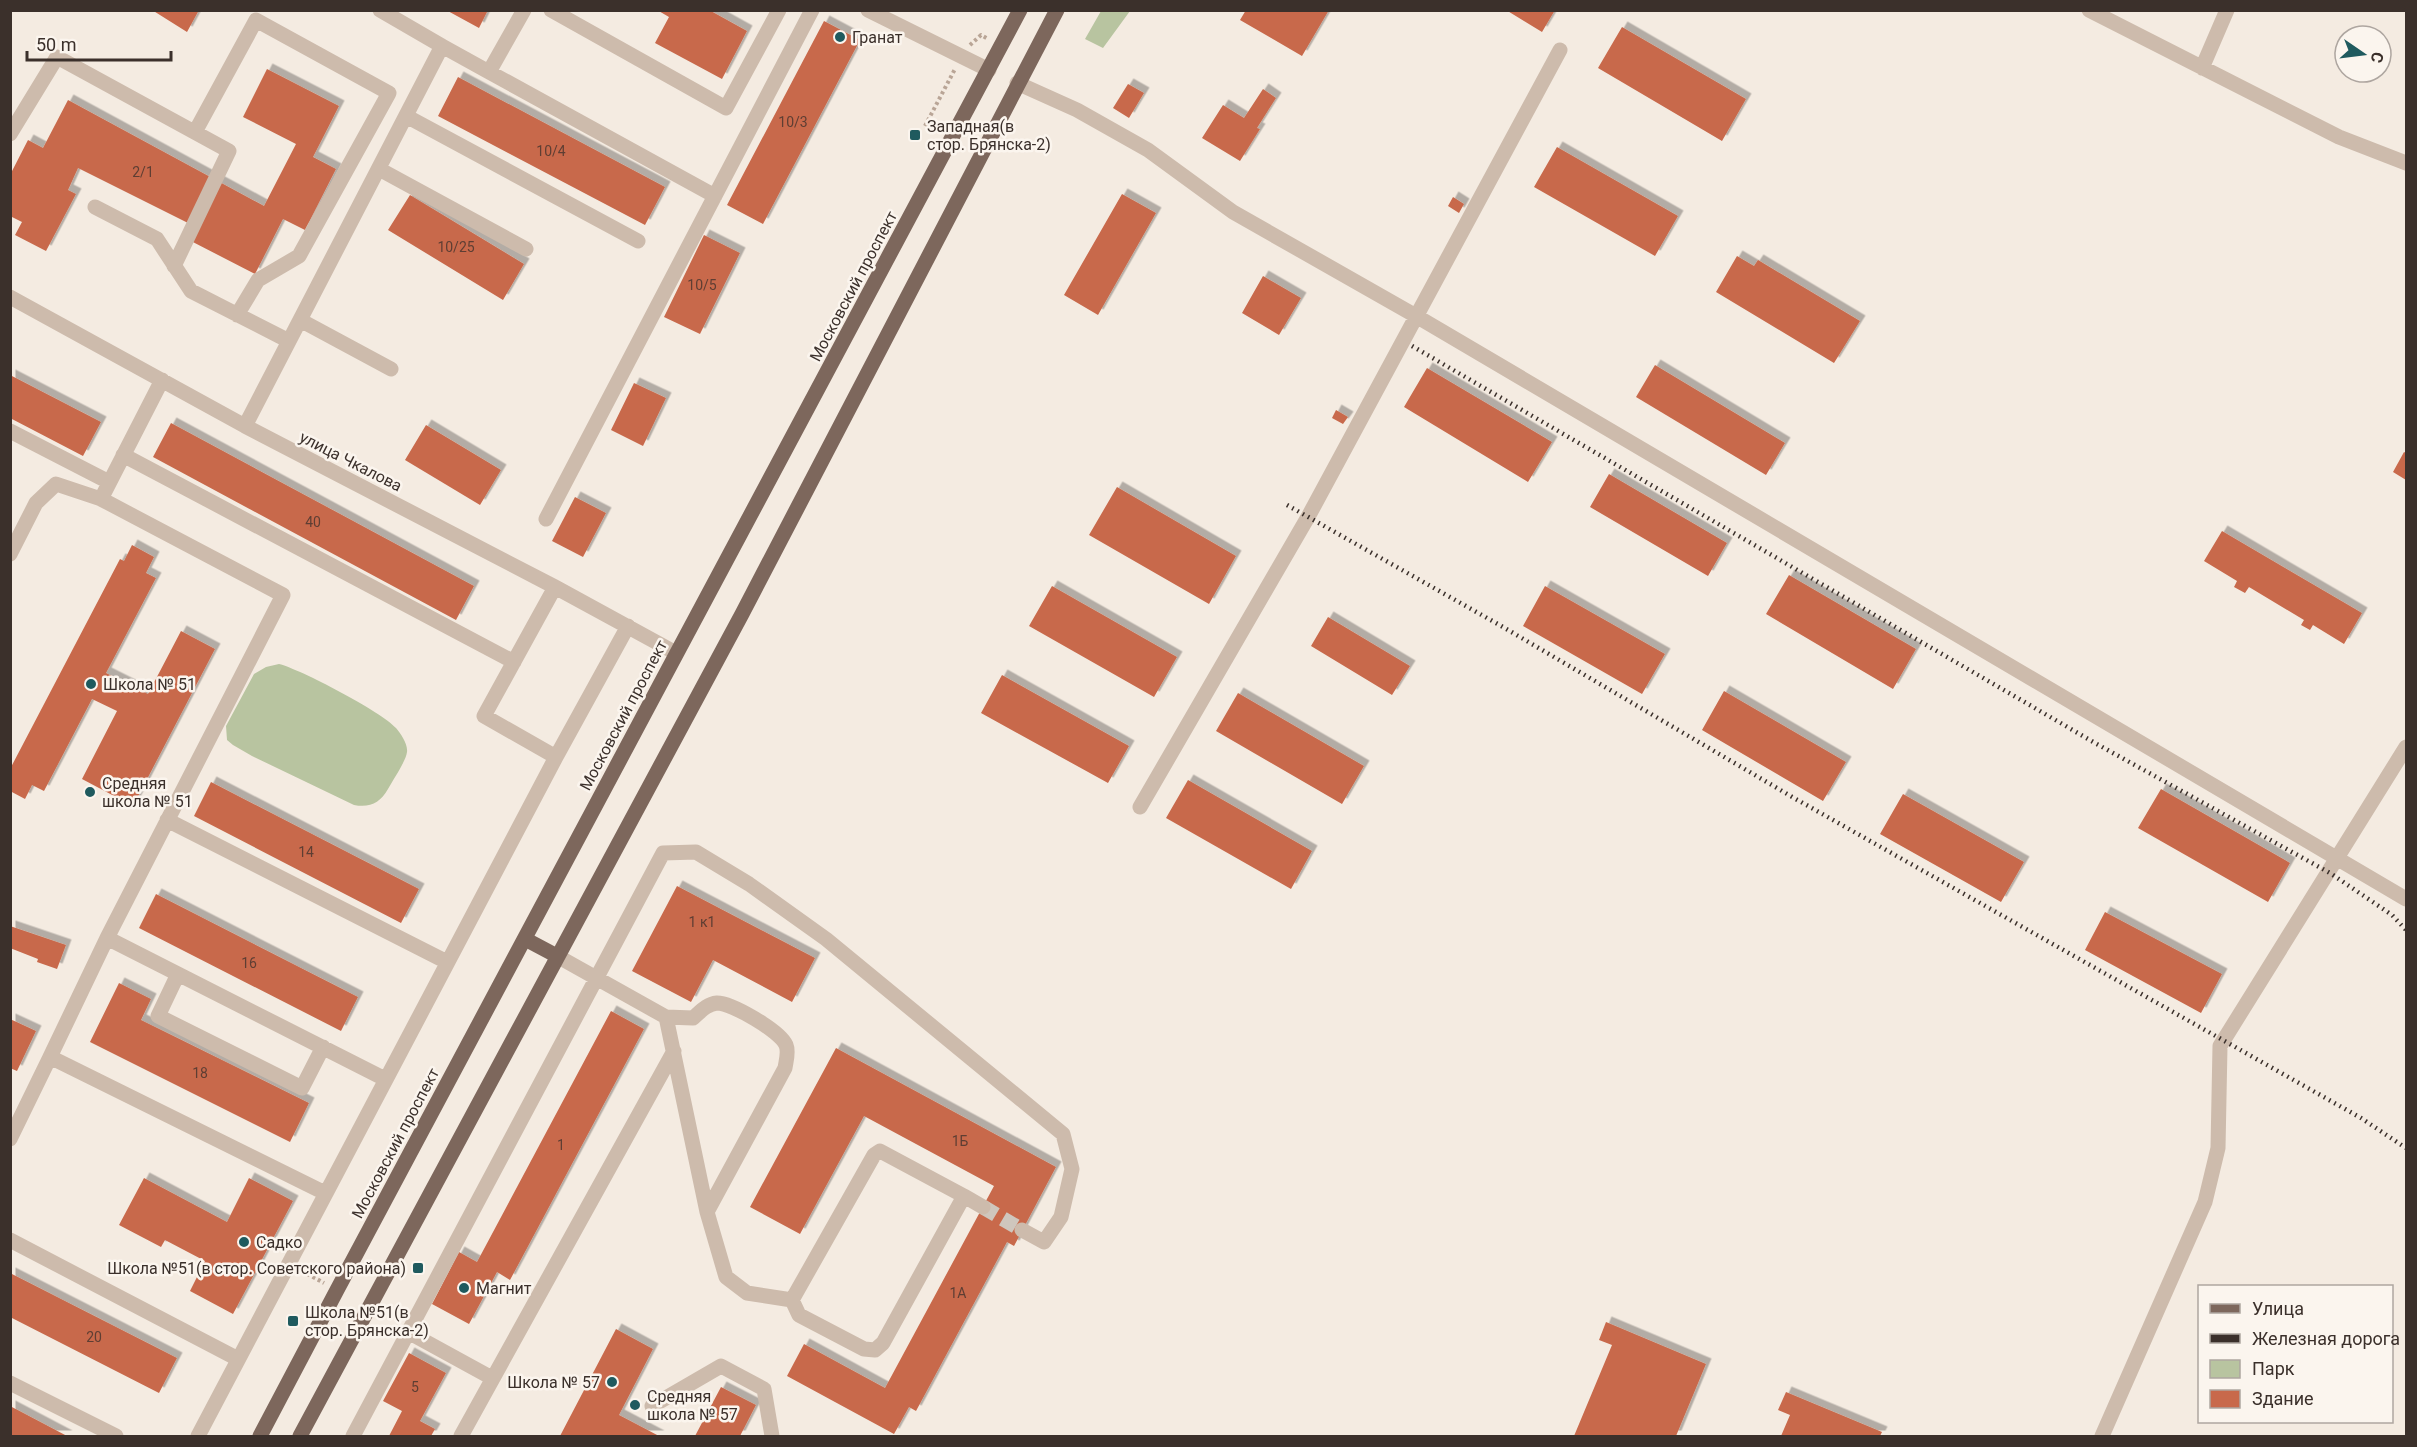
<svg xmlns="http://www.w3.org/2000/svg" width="2417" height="1447" font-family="Roboto,sans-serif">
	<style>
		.green { fill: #b8c4a0 }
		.building { fill: #c8694b; filter: url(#shadow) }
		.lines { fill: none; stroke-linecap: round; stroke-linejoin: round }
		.minor-tunnel { stroke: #cfc6bd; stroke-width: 15; stroke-dasharray: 15 8; stroke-linecap: butt }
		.path { stroke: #b9a596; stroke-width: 4; stroke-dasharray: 3 3; stroke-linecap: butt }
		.minor { stroke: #cdbbac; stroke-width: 15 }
		.major { stroke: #7d675c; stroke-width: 15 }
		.rail { stroke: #3b302b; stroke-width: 4.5; stroke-dasharray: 1.5 4.5; stroke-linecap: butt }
		.poi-dot { fill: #1f5a5e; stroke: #fbf5ee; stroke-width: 2 }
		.labels { text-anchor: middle; stroke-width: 5; stroke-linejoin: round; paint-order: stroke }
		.number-label { font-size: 14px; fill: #5e3e33 }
		.poi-label { font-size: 16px; fill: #3b302b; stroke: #fbf5ee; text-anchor: start }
		.street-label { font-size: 16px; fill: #3b302b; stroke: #fbf5ee }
	</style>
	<defs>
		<filter id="shadow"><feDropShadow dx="5.5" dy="-5.5" stdDeviation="0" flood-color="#0004"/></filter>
	</defs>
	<rect width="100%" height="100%" fill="#f4ebe1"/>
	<path class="green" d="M 1101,11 L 1130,11 L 1103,48 L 1085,39 Z
		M 279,664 C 300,669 382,712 396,728 C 401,734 408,744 407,752 C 406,761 393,780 388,789 C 380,803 370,808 354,805 L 252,756 L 233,745 L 227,740 L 226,726 L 254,674 L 266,667 Z"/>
	<path class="building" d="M 152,10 L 199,10 L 187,32 Z
		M 446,10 L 488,10 L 479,28 Z
		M 657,10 L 709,10 L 747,31 L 722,79 L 655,43 L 669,17 Z
		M 1246,10 L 1329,10 L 1302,56 L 1240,20 Z
		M 1506,10 L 1555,10 L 1542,32 Z
		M 824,21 L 860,40 L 763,224 L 727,205 Z
		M 1622,27 L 1746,99 L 1722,141 L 1598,68 Z
		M 267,69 L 339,106 L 313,157 L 336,169 L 305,230 L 283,219 L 255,274 L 187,239 L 194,226 L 78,168 L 68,190 L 76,194 L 46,251 L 15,235 L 22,222 L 10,216 L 10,175 L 28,140 L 43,148 L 68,100 L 264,206 L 296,144 L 243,117 Z
		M 458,77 L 665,187 L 645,225 L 438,116 Z
		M 1128,84 L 1144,93 L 1129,118 L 1113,108 Z
		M 1263,89 L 1276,98 L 1257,128 L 1260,129 L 1240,161 L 1202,138 L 1223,105 L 1244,118 Z
		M 1557,147 L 1678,216 L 1655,256 L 1534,187 Z
		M 1122,194 L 1156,213 L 1098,315 L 1064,295 Z
		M 410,195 L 524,264 L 503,300 L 388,230 Z
		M 1453,197 L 1464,204 L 1459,213 L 1448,206 Z
		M 704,235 L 740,253 L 700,334 L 664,317 Z
		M 1737,256 L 1754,266 L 1758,260 L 1860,321 L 1834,363 L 1716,292 Z
		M 1263,276 L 1301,298 L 1279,335 L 1242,313 Z
		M 1655,365 L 1785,443 L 1766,475 L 1636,397 Z
		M 1427,368 L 1552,442 L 1528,482 L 1404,407 Z
		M 10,375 L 101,422 L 83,456 L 10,418 Z
		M 634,383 L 666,398 L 643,446 L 611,430 Z
		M 1336,410 L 1348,417 L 1343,424 L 1332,418 Z
		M 171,423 L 474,586 L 456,620 L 153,457 Z
		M 426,425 L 501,470 L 480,505 L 405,460 Z
		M 2404,452 L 2406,453 L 2406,480 L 2393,472 Z
		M 1609,474 L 1727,543 L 1708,576 L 1590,507 Z
		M 1117,487 L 1236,556 L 1209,604 L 1089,535 Z
		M 575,497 L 606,513 L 583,557 L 552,541 Z
		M 2222,531 L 2362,613 L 2344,644 L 2313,625 L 2310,630 L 2301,625 L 2304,620 L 2249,587 L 2245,593 L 2234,587 L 2237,581 L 2204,561 Z
		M 132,545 L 154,557 L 146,573 L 156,578 L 106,673 L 148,694 L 181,631 L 215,649 L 133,806 L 82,779 L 117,711 L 92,699 L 44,791 L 32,785 L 25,799 L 10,791 L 10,769 L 120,559 L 124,561 Z
		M 1789,575 L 1916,649 L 1893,689 L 1766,614 Z
		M 1052,586 L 1177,657 L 1154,697 L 1029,626 Z
		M 1545,586 L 1665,654 L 1642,694 L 1523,626 Z
		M 1328,617 L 1410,666 L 1392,695 L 1311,646 Z
		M 1002,675 L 1129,746 L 1108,783 L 981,713 Z
		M 1724,691 L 1846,762 L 1823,801 L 1702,730 Z
		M 1238,693 L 1364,766 L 1342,804 L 1216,731 Z
		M 1188,780 L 1312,851 L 1291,889 L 1166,818 Z
		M 211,782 L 419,889 L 401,923 L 194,816 Z
		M 2161,789 L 2290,863 L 2268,902 L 2138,828 Z
		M 1903,794 L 2024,862 L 2001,902 L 1880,834 Z
		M 677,886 L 815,958 L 792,1002 L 713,960 L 691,1002 L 632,971 Z
		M 156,894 L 358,997 L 341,1031 L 139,928 Z
		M 2105,912 L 2222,974 L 2201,1013 L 2085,950 Z
		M 10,926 L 66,945 L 57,969 L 37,962 L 38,959 L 10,948 Z
		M 119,983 L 151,999 L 141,1020 L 309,1103 L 290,1142 L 90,1042 Z
		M 611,1011 L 644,1029 L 510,1280 L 497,1272 L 469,1324 L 432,1304 L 459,1252 L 477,1262 Z
		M 10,1019 L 36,1031 L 17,1071 L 10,1068 Z
		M 836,1048 L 1056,1167 L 1014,1246 L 1007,1242 L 916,1411 L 909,1407 L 894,1434 L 787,1376 L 804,1344 L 885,1388 L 994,1186 L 864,1116 L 800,1234 L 750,1207 Z
		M 144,1178 L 227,1222 L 249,1178 L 293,1201 L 233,1314 L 190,1291 L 205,1261 L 165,1240 L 161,1247 L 119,1225 Z
		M 10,1273 L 177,1358 L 159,1393 L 10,1317 Z
		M 1606,1322 L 1706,1364 L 1676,1436 L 1574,1436 L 1612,1345 L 1599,1340 Z
		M 616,1329 L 653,1349 L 619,1415 L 659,1436 L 560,1436 Z
		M 409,1353 L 446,1373 L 420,1421 L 435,1429 L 431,1436 L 389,1436 L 402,1411 L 383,1401 Z
		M 721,1387 L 756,1405 L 740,1436 L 695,1436 Z
		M 1786,1392 L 1882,1432 L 1880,1436 L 1781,1436 L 1790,1415 L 1778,1410 Z
		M 10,1406 L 67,1436 L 10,1436 Z"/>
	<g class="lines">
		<path class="minor-tunnel" d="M 983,1207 L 1022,1230"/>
		<path class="path" d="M 970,45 L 981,35 L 988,39
			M 925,126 L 955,69
			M 302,1271 L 324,1283"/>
		<path class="minor" d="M 551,10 L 726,108 L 779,10
			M 868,10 L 989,70
			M 2089,10 L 2339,137 L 2406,163
			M 442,46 L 489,72 L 524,10
			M 2202,68 L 2227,10
			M 489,72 L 715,196
			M 1017,83 L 1077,110 L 1148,150 L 1233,212 L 1416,316 L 2406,899
			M 406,116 L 638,241
			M 195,132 L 256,20 L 389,93 L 299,256 L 258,280 L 237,315
			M 10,134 L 57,57 L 229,151 L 174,266
			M 379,169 L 526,249
			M 95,207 L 157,239 L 191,291 L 289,341
			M 10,297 L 245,426 L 555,587 L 676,653
			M 300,320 L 391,369
			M 245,426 L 442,46 L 380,10
			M 10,431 L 109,482
			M 123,455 L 514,662
			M 101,499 L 283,595 L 107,938 L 50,1057 L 325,1193
			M 546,519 L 812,10
			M 10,554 L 36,503 L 56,484 L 101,499 L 162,380
			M 555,587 L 484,716 L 556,757
			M 1140,807 L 1308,517 L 1560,50
			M 167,820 L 447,962
			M 107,938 L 385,1079
			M 557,956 L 666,1017 L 693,1018 C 701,1011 707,1004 717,1003 C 732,1003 780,1031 786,1045 C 789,1052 786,1061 785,1068 L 707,1212 L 726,1277 L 747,1293 L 792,1300 L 874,1155 L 880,1151 L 964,1196 L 883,1343 L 875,1350 L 864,1349 L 799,1315 L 792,1300
			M 178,974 L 158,1016 L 302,1088 L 323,1047
			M 666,1017 L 707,1212
			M 10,1139 L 50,1057
			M 964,1196 L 983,1207
			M 10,1240 L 238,1359
			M 408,1332 L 492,1378
			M 10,1383 L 116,1436
			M 652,1406 L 721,1366 L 764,1389 L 772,1436
			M 198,1436 L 556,757 L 628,626
			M 353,1436 L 663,853 L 696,852 L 749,884 L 826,939 L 1063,1134 L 1072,1169 L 1061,1217 L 1044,1242 L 1022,1230
			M 461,1436 L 674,1051
			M 2102,1436 L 2205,1202 L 2218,1148 L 2220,1046 L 2406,747"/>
		<path class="major" d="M 525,939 L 557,956
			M 260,1436 L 337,1290 L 1020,10
			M 300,1436 L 742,614 L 1057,10"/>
		<path class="rail" d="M 1412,346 L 2095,743 L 2330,873 L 2392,915 L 2406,930
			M 1287,505 L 1503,627 L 1794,798 L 2361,1118 L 2406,1148"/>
	</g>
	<g class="poi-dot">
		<circle cx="840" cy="37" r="6"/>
		<rect x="909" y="129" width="12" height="12" rx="3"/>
		<circle cx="91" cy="684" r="6"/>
		<circle cx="90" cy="792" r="6"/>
		<circle cx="244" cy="1242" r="6"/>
		<rect x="412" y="1262" width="12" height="12" rx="3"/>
		<circle cx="464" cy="1288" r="6"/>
		<rect x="287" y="1315" width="12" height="12" rx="3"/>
		<circle cx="612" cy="1382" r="6"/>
		<circle cx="635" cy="1405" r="6"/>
	</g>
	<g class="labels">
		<g class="number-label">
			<text x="793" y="127">10/3</text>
			<text x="551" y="156">10/4</text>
			<text x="143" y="177">2/1</text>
			<text x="456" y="252">10/25</text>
			<text x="702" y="290">10/5</text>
			<text x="313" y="527">40</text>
			<text x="306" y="857">14</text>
			<text x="702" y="927">1 к1</text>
			<text x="249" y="968">16</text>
			<text x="200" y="1078">18</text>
			<text x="960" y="1146">1Б</text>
			<text x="561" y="1150">1</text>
			<text x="958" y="1298">1А</text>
			<text x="94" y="1342">20</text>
			<text x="415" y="1392">5</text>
		</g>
		<g class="poi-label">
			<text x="852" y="43">Гранат</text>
			<text x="927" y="132">Западная(в<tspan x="927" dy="18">стор. Брянска-2)</tspan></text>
			<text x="103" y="690">Школа № 51</text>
			<text x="102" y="789">Средняя<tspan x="102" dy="18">школа № 51</tspan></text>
			<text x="256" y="1248">Садко</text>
			<text x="406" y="1274" text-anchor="end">Школа №51(в стор. Советского района)</text>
			<text x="476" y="1294">Магнит</text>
			<text x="305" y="1318">Школа №51(в<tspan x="305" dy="18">стор. Брянска-2)</tspan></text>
			<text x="600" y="1388" text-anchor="end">Школа № 57</text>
			<text x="647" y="1402">Средняя<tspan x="647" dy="18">школа № 57</tspan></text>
		</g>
		<g class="street-label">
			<text transform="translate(853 286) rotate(-62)" y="6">Московский проспект</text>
			<text transform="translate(351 461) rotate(27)" y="6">улица Чкалова</text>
			<text transform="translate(623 715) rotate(-62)" y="6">Московский проспект</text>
			<text transform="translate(395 1143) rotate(-62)" y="6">Московский проспект</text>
		</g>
	</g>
	<rect width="2417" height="1447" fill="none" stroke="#3b302b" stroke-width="24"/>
	<rect x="2198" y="1285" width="195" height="138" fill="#fbf5ee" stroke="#aea6a0" stroke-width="1.5"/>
	<rect x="2210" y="1304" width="30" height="9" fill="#7d675c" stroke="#aea6a0" stroke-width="1.5"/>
	<text x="2252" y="1315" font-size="18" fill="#3b302b">Улица</text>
	<rect x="2210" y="1334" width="30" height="9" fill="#3b302b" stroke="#aea6a0" stroke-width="1.5"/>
	<text x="2252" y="1345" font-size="18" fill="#3b302b">Железная дорога</text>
	<rect x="2210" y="1360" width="30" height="18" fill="#b8c4a0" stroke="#aea6a0" stroke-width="1.5"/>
	<text x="2252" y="1375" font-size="18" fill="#3b302b">Парк</text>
	<rect x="2210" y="1390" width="30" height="18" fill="#c8694b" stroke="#aea6a0" stroke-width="1.5"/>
	<text x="2252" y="1405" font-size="18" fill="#3b302b">Здание</text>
	<g transform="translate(2363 54) rotate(104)"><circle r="28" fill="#fbf5ee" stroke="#aea6a0" stroke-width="1.5"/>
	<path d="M0-4.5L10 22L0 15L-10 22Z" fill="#1f5a5e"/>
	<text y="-9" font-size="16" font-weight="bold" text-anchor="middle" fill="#3b302b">С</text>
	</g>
	<path d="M27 51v9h144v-9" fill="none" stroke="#3b302b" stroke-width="3"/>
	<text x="36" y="51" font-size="18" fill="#3b302b" stroke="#fbf5ee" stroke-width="4.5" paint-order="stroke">50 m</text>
</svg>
